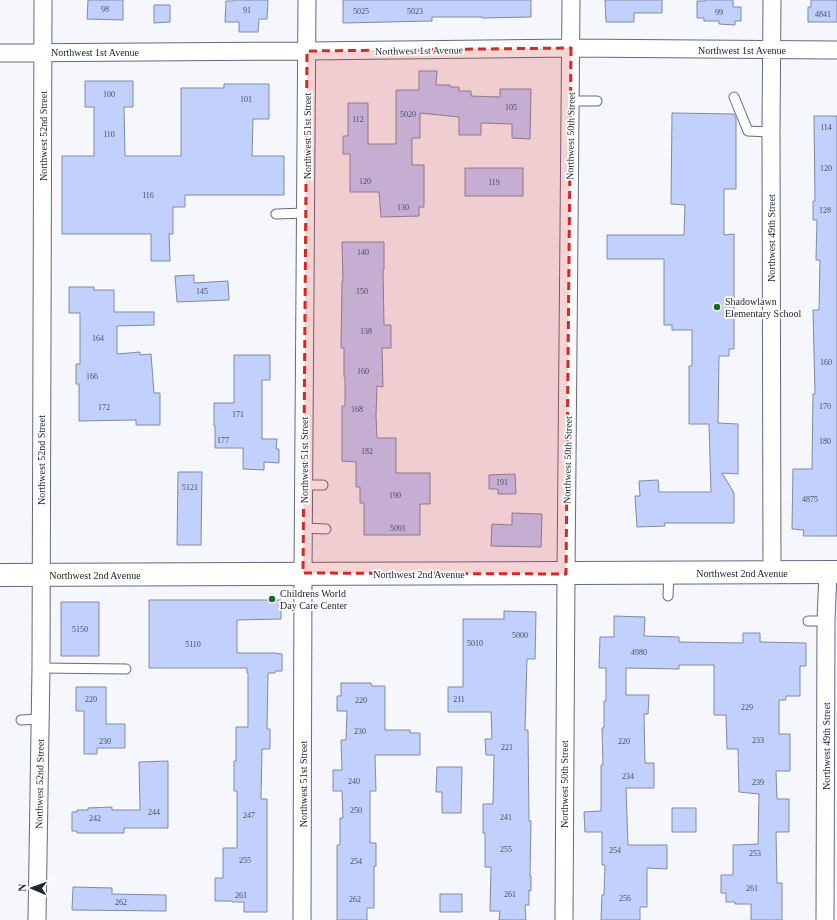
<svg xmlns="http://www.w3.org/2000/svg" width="837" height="920" font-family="'Times New Roman',serif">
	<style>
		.building { fill: #c1d0fc; stroke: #828aa2 }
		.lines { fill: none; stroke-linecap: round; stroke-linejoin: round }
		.lane-casing { stroke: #636a81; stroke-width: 11 }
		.street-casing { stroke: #636a81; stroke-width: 19 }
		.secondary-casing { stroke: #636a81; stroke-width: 24 }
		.lane { stroke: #fff; stroke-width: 9 }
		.street { stroke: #fff; stroke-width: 17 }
		.secondary { stroke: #fff; stroke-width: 22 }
		.marked { fill: #d62828; fill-opacity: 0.2; stroke: #d62828; stroke-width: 3; stroke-dasharray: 8 5; stroke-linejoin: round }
		.poi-dot { fill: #10711f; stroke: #fff; stroke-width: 1.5 }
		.labels { text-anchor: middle; stroke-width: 3.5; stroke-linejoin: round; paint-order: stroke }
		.number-label { font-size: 8px; fill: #495062 }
		.street-label { font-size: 10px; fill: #21252e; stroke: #fff }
		.poi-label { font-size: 10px; fill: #21252e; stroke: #fff; text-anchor: start }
	</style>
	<rect width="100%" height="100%" fill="#f5f7fc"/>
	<path class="building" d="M 88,0 L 123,0 L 123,20 L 87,19 Z
		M 234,0 L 268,0 L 267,19 L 259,19 L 258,32 L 239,32 L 239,22 L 225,22 L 226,1 L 234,1 Z
		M 343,0 L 531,0 L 531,17 L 482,18 L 482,17 L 432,17 L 432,21 L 343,23 Z
		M 605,0 L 662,0 L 662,13 L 634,13 L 634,22 L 606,22 Z
		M 705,0 L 733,0 L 733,7 L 741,7 L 741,21 L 735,21 L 735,25 L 719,24 L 719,21 L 704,21 L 704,18 L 697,18 L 697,1 L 705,1 Z
		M 811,0 L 837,0 L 837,22 L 808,22 L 808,7 L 811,7 Z
		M 154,5 L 170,5 L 170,22 L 154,23 Z
		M 419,71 L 437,71 L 436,85 L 450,85 L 450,87 L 459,87 L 459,91 L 471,91 L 471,96 L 500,97 L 500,89 L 531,89 L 530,139 L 512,138 L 512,124 L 481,123 L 481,135 L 459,135 L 459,117 L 420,113 L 420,138 L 412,138 L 412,165 L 424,165 L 424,207 L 419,207 L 419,216 L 381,217 L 379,192 L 350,192 L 350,154 L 343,154 L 343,136 L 348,136 L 348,103 L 368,103 L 368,144 L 396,144 L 396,90 L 419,90 Z
		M 85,81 L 133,81 L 133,107 L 124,107 L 125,156 L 181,156 L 181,88 L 224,88 L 224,84 L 269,84 L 269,119 L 253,119 L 252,156 L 284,156 L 284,195 L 185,195 L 185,207 L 173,207 L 173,234 L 169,234 L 170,261 L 151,261 L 151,234 L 62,234 L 62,156 L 94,156 L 94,107 L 85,107 Z
		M 672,113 L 734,114 L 736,119 L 736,189 L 724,189 L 724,235 L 734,234 L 734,349 L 729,349 L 729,356 L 719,356 L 718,423 L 738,424 L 738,474 L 722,473 L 734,493 L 734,523 L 664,523 L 665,526 L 637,527 L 635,496 L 640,496 L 639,481 L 658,480 L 659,492 L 711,492 L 709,424 L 689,424 L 689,366 L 692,366 L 692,330 L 672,330 L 672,325 L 664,325 L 664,259 L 607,259 L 607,235 L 684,235 L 685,205 L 671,204 Z
		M 814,116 L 837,116 L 837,536 L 803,536 L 804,530 L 792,529 L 793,469 L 812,469 L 813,394 L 815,394 L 813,310 L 819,310 L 820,260 L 816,260 L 817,220 L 813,220 L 813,201 L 815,201 Z
		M 465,168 L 523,168 L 523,196 L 465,196 Z
		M 342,242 L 384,242 L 384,270 L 383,270 L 384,325 L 391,325 L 391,348 L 382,348 L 383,387 L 377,386 L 376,415 L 377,438 L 396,438 L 396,473 L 430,473 L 430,504 L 420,504 L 420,535 L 364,535 L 364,503 L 360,503 L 360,487 L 356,487 L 356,462 L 342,461 L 342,406 L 345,406 L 345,377 L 344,377 L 344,348 L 341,348 L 342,281 L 343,281 Z
		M 194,275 L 194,283 L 228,281 L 229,300 L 177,302 L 175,276 Z
		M 69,287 L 94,287 L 94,290 L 114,290 L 114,312 L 154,312 L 154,325 L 117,326 L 117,354 L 140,352 L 140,355 L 151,354 L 154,393 L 160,393 L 160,425 L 136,425 L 136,420 L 79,421 L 79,384 L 76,384 L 76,364 L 80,364 L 80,313 L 69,313 Z
		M 234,355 L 270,355 L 270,380 L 262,380 L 262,439 L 277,439 L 276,449 L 279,449 L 279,463 L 264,462 L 264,470 L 243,469 L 243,448 L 215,448 L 215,426 L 214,426 L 214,403 L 234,403 Z
		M 178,472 L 202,472 L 201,545 L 177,545 Z
		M 515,474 L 516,494 L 498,494 L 498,489 L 489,489 L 489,475 Z
		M 512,513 L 542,514 L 541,547 L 491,546 L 492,524 L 512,525 Z
		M 149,600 L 281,600 L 281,619 L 237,620 L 237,653 L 274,653 L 282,654 L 282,671 L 275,671 L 275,673 L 268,673 L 267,729 L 270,729 L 270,749 L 262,749 L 261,799 L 267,799 L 267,912 L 244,912 L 244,902 L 232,902 L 232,901 L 215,901 L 215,878 L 223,878 L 223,848 L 237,848 L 237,791 L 234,791 L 234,761 L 236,761 L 236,727 L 248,727 L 248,673 L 247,673 L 247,668 L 149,668 Z
		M 61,602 L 99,602 L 99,656 L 61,656 Z
		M 504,611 L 536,612 L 535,659 L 527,659 L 525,730 L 528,730 L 529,821 L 531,821 L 530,876 L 531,876 L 531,891 L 529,890 L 529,905 L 525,905 L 526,920 L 499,920 L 500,911 L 490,911 L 491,867 L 485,867 L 485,833 L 483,833 L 483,804 L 493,804 L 494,755 L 486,755 L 485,739 L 492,739 L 491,712 L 448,712 L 448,687 L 463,687 L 463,619 L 504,619 Z
		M 614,616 L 645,617 L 644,636 L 679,637 L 679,642 L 743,643 L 743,633 L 760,633 L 760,642 L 806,643 L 806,666 L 800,666 L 800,696 L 786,696 L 786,700 L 779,700 L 779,734 L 790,734 L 790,771 L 776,771 L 777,799 L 789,799 L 789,832 L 776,832 L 777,883 L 782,883 L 782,920 L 751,920 L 751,904 L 735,904 L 735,902 L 726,902 L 726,893 L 721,893 L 721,875 L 733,875 L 733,845 L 758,844 L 759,794 L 739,792 L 738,749 L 727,749 L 726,715 L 714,715 L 714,665 L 679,665 L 679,669 L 626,668 L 626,695 L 649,695 L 648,714 L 644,714 L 645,763 L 654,763 L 654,788 L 626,788 L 628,845 L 667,845 L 667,869 L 647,868 L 647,907 L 640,907 L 640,920 L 601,920 L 602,895 L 604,895 L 605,865 L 602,865 L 602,832 L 585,832 L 584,812 L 601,811 L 601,765 L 603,765 L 602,728 L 604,728 L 604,701 L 606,701 L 606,668 L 599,668 L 600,637 L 614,637 Z
		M 341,683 L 371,683 L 372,686 L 385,686 L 385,730 L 410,730 L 410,733 L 420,733 L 420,755 L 375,755 L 376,791 L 370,791 L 370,843 L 376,843 L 376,866 L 374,866 L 374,908 L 367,908 L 367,920 L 337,920 L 337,845 L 340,845 L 340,818 L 343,818 L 342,791 L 333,791 L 333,770 L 342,770 L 341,740 L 346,740 L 347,711 L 337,711 L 337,696 L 341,696 Z
		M 76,687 L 106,687 L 106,724 L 125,724 L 125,748 L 97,748 L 97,754 L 84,754 L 84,711 L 76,711 Z
		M 168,761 L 168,828 L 124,828 L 124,833 L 77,833 L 77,831 L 72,831 L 72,812 L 77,812 L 77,810 L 88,810 L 88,808 L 112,807 L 112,810 L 140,810 L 139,762 Z
		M 437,767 L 462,767 L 461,813 L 442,813 L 442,792 L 436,792 Z
		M 672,808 L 696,808 L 696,832 L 672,832 Z
		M 73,887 L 112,888 L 112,894 L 166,895 L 166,911 L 72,910 Z
		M 440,894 L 462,894 L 462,912 L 440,912 Z"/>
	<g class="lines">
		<g class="lane-casing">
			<path id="lane" d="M 734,97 L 748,131 L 771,132
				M 571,101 L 597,101
				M 276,214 L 306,213
				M 304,485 L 323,485
				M 303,528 L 326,529
				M 668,596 L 669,573
				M 808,621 L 826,621
				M 41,668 L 126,669
				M 21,720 L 40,719"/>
		</g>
		<g class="street-casing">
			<path id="street" d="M 772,0 L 771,132 L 772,573
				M 0,53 L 307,51 L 571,48 L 837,50
				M 37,920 L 41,668 L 43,0
				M 302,920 L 303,573 L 307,0
				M 564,920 L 566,574 L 571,0
				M 825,920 L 826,621 L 828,572"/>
		</g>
		<g class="secondary-casing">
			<path id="secondary" d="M 0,575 L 837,572"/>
		</g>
		<use href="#lane" class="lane"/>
		<use href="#street" class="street"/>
		<use href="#secondary" class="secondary"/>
	</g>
	<path class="marked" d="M 571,48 L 566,574 L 303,573 L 307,51 Z"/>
	<g class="poi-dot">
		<circle cx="717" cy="307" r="4"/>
		<circle cx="272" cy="599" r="4"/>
	</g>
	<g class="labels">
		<g class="number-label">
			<text x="105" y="12">98</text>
			<text x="247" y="13">91</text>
			<text x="361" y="14">5025</text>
			<text x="415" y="14">5023</text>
			<text x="719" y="15">99</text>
			<text x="823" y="17">4841</text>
			<text x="109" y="97">100</text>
			<text x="246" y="102">101</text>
			<text x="511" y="110">105</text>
			<text x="408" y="117">5020</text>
			<text x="358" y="122">112</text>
			<text x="826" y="130">114</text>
			<text x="109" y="137">110</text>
			<text x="826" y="171">120</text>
			<text x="365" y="184">120</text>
			<text x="494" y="185">119</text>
			<text x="148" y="198">116</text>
			<text x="403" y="210">130</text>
			<text x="825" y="213">128</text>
			<text x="363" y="255">140</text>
			<text x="202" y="294">145</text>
			<text x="362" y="294">150</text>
			<text x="366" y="334">138</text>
			<text x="98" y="341">164</text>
			<text x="826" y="365">160</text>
			<text x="363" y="374">160</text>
			<text x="92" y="379">166</text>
			<text x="825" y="409">170</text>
			<text x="104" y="410">172</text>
			<text x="357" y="412">168</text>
			<text x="238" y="417">171</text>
			<text x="223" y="443">177</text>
			<text x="825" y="444">180</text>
			<text x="367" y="454">182</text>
			<text x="502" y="485">191</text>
			<text x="190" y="490">5121</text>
			<text x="395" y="498">190</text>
			<text x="810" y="502">4875</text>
			<text x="398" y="531">5091</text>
			<text x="80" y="632">5150</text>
			<text x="520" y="638">5000</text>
			<text x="475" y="646">5010</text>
			<text x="193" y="647">5110</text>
			<text x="639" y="655">4980</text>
			<text x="91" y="702">220</text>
			<text x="459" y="702">211</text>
			<text x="361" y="703">220</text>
			<text x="747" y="710">229</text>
			<text x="360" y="734">230</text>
			<text x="758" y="743">233</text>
			<text x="105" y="744">230</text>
			<text x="624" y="744">220</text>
			<text x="507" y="750">221</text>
			<text x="628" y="779">234</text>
			<text x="354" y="784">240</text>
			<text x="758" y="785">239</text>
			<text x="356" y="813">250</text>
			<text x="154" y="815">244</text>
			<text x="249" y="818">247</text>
			<text x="506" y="820">241</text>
			<text x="95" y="821">242</text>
			<text x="506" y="852">255</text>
			<text x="615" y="853">254</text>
			<text x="755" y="856">253</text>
			<text x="245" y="863">255</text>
			<text x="356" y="864">254</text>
			<text x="752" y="891">261</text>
			<text x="510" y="897">261</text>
			<text x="241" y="898">261</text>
			<text x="625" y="901">256</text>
			<text x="355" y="902">262</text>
			<text x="121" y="905">262</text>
		</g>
		<g class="street-label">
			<text transform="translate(419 50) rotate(-1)" y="4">Northwest 1st Avenue</text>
			<text x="742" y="54">Northwest 1st Avenue</text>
			<text x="95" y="56">Northwest 1st Avenue</text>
			<text transform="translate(43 136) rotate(-90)" y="4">Northwest 52nd Street</text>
			<text transform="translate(307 136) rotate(-90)" y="4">Northwest 51st Street</text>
			<text transform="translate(570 136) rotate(-89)" y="4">Northwest 50th Street</text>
			<text transform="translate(771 238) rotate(-90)" y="4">Northwest 49th Street</text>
			<text transform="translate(41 460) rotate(-90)" y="4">Northwest 52nd Street</text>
			<text transform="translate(304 460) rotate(-90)" y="4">Northwest 51st Street</text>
			<text transform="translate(567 460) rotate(-89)" y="4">Northwest 50th Street</text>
			<text x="742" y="577">Northwest 2nd Avenue</text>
			<text x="419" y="578">Northwest 2nd Avenue</text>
			<text x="95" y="579">Northwest 2nd Avenue</text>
			<text transform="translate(826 746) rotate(-90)" y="4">Northwest 49th Street</text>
			<text transform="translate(39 784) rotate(-89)" y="4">Northwest 52nd Street</text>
			<text transform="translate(303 784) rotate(-90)" y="4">Northwest 51st Street</text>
			<text transform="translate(564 784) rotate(-90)" y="4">Northwest 50th Street</text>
		</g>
		<g class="poi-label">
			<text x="725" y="305">Shadowlawn<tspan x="725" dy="12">Elementary School</tspan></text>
			<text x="280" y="597">Childrens World<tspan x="280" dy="12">Day Care Center</tspan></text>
		</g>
	</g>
	<g transform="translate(32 888) rotate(272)" stroke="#ffffff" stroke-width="3" paint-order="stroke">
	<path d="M0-3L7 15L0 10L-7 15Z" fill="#21252e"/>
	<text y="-6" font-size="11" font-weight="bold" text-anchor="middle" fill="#21252e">N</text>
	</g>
</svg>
